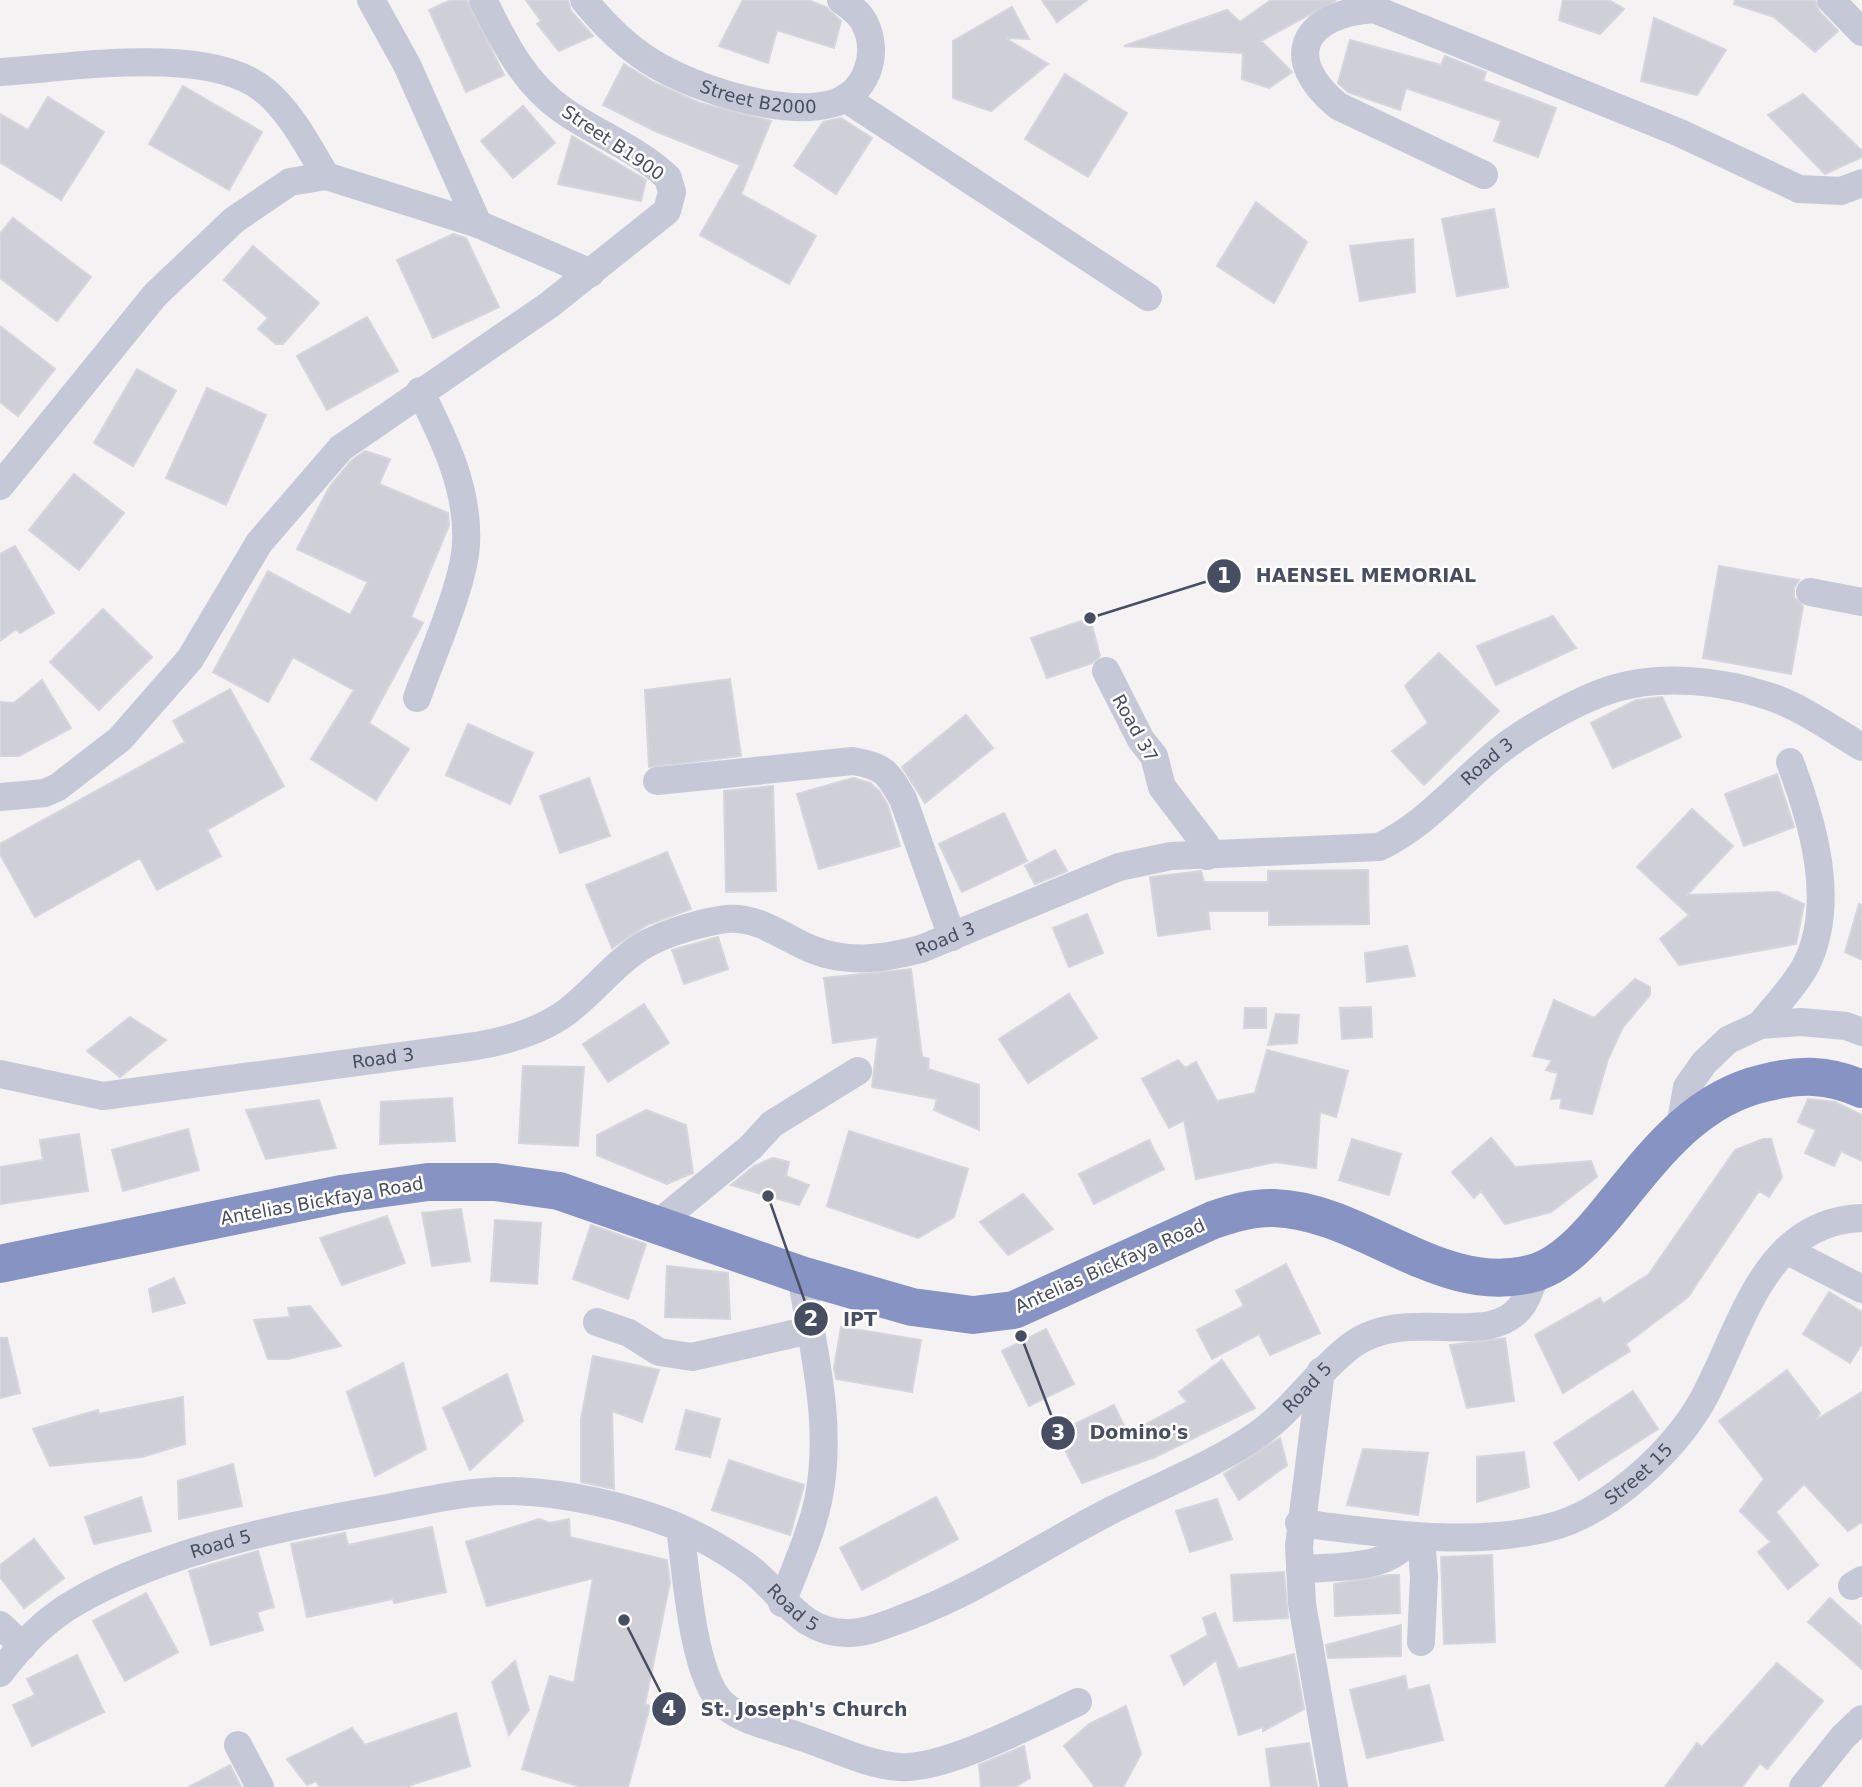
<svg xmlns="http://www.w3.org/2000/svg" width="1862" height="1787" font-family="'DejaVu Sans',sans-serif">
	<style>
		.building { fill: #cecfd7; stroke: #d5d5dd; stroke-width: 2 }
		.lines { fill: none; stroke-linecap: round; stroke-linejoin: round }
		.minor { stroke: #c5c9d7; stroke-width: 28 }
		.highway { stroke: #8793c3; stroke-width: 38 }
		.labels { text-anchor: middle; stroke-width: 5; stroke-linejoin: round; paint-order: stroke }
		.street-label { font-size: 18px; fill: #484e61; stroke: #fff }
		.leader { fill: none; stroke: #484e61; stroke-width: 2.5 }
		.callout-dot { fill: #484e61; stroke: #fff; stroke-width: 2.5 }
		.mark-label { font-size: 21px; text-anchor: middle; font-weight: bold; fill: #fff }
		.callout-label { font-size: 19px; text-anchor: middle; font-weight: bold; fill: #484e61; stroke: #fff; stroke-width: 5; stroke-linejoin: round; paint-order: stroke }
	</style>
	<rect width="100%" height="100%" fill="#f4f2f2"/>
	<path class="building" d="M 451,0 L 467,0 L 504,75 L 466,92 L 429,10 Z
		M 526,0 L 568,0 L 571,11 L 593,36 L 559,51 L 537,24 L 541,21 Z
		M 743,0 L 808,0 L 826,7 L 841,21 L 834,48 L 777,30 L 768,63 L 719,46 Z
		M 1042,0 L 1087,0 L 1057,22 Z
		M 1271,0 L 1336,0 L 1261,41 L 1292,72 L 1269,88 L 1242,79 L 1243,53 L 1124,46 L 1227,10 L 1240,22 Z
		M 1563,0 L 1609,0 L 1624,9 L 1600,34 L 1559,20 Z
		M 1735,0 L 1815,0 L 1819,11 L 1838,31 L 1815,52 L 1774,17 L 1734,4 Z
		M 1012,7 L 1029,39 L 1005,38 L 1048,64 L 991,111 L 953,98 L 953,41 Z
		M 1654,18 L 1726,50 L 1697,95 L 1641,81 Z
		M 1350,40 L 1441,65 L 1445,56 L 1486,72 L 1483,81 L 1556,108 L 1538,157 L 1494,141 L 1501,121 L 1406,88 L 1400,110 L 1348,92 L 1338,83 Z
		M 624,64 L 653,82 L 700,103 L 771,121 L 741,194 L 816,236 L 789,284 L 700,235 L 740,165 L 655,131 L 603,105 Z
		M 1065,74 L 1127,113 L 1088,177 L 1025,139 Z
		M 183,86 L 262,132 L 229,190 L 149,144 Z
		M 1803,94 L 1862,151 L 1862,157 L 1825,174 L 1768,115 Z
		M 48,97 L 104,132 L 61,200 L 0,162 L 0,114 L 28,130 Z
		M 523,106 L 555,143 L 513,178 L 481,141 Z
		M 841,118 L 872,138 L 836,194 L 794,166 L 823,122 Z
		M 572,136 L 646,180 L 641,201 L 558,184 Z
		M 1256,202 L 1307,242 L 1274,303 L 1217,266 Z
		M 1494,209 L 1508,287 L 1457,296 L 1442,219 Z
		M 13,218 L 91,277 L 57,321 L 0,278 L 0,234 Z
		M 453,234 L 466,238 L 499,307 L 433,338 L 397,260 Z
		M 1413,239 L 1415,292 L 1360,301 L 1350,246 Z
		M 253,246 L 319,303 L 283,344 L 276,344 L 258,329 L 268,318 L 224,280 Z
		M 367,317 L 398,371 L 327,410 L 297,356 Z
		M 0,326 L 55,369 L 18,416 L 0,402 Z
		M 137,369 L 176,391 L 133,466 L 94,443 Z
		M 207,388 L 266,415 L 226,505 L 166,478 Z
		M 365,451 L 390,459 L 379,484 L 448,513 L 449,525 L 411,617 L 423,623 L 369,723 L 409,749 L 376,800 L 311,759 L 354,690 L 293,657 L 268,702 L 213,672 L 268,571 L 350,615 L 368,582 L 297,549 L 330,486 L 352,460 Z
		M 74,474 L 124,513 L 79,570 L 29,530 Z
		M 15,546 L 54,613 L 20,633 L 16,629 L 0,641 L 0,554 Z
		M 1719,566 L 1799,580 L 1794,588 L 1794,597 L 1803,606 L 1791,674 L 1703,658 Z
		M 103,609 L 152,657 L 99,710 L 50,662 Z
		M 1553,616 L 1576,648 L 1496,685 L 1477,646 Z
		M 1090,618 L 1100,656 L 1092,663 L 1047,678 L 1031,638 Z
		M 1439,653 L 1499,711 L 1424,785 L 1392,751 L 1428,723 L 1405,686 Z
		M 730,679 L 741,756 L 649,767 L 645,690 Z
		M 42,680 L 71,728 L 19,756 L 0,756 L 0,702 L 14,703 Z
		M 230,689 L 284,786 L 207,830 L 221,856 L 157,890 L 140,858 L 35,917 L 0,854 L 0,844 L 185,742 L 173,721 Z
		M 1662,697 L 1681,737 L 1613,768 L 1591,723 L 1636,700 Z
		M 966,715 L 993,748 L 925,803 L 902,767 Z
		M 468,724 L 533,753 L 510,804 L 446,775 Z
		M 1777,774 L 1794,827 L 1744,846 L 1725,794 Z
		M 589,778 L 610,836 L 560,853 L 540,796 Z
		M 853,778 L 870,783 L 880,792 L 888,806 L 900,846 L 819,869 L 797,794 Z
		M 773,786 L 776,891 L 726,892 L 724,791 Z
		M 1692,809 L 1733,846 L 1687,895 L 1778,892 L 1804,904 L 1796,944 L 1679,965 L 1660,939 L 1689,915 L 1637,867 Z
		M 1004,813 L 1027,861 L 962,892 L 939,844 Z
		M 1055,850 L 1067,871 L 1035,884 L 1025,866 Z
		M 667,852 L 691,909 L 647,925 L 612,948 L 586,885 Z
		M 1368,870 L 1369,924 L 1269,925 L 1269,911 L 1208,911 L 1210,929 L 1158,936 L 1150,877 L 1201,871 L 1204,882 L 1268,882 L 1268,871 Z
		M 1859,904 L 1862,905 L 1862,960 L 1845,952 Z
		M 1087,914 L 1103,953 L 1069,967 L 1053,928 Z
		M 718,937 L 728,969 L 684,984 L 672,950 Z
		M 1407,946 L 1415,976 L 1367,982 L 1365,953 Z
		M 911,969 L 922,1057 L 929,1059 L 928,1069 L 979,1085 L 979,1130 L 934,1110 L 937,1099 L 872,1087 L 878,1037 L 833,1043 L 824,978 Z
		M 1635,979 L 1650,987 L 1650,995 L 1623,1027 L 1608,1059 L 1592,1114 L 1560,1108 L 1562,1098 L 1551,1099 L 1558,1073 L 1546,1070 L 1552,1060 L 1533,1056 L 1554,1000 L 1594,1018 Z
		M 1069,994 L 1097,1038 L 1028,1083 L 999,1039 Z
		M 644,1004 L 669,1043 L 608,1082 L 583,1044 Z
		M 1371,1007 L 1372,1037 L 1342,1039 L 1340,1008 Z
		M 1245,1008 L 1266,1008 L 1266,1028 L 1244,1028 Z
		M 1276,1014 L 1299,1015 L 1297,1043 L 1268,1045 Z
		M 130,1017 L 166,1040 L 120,1077 L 87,1051 Z
		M 1267,1050 L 1348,1071 L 1336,1117 L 1320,1112 L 1316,1168 L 1276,1162 L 1196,1179 L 1184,1120 L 1169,1128 L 1142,1079 L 1178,1060 L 1185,1068 L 1196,1062 L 1217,1101 L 1255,1093 Z
		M 523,1066 L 584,1067 L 578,1146 L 519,1143 Z
		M 452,1098 L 455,1141 L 380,1144 L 381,1102 Z
		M 1808,1099 L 1835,1102 L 1862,1115 L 1862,1161 L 1841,1151 L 1834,1166 L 1805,1153 L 1816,1130 L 1798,1122 Z
		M 319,1100 L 336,1148 L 266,1159 L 246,1110 Z
		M 646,1110 L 686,1125 L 693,1173 L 669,1183 L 670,1178 L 667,1184 L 597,1155 L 597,1135 Z
		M 188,1129 L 199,1170 L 123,1191 L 112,1150 Z
		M 849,1131 L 968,1169 L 954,1217 L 918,1238 L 827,1206 Z
		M 79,1134 L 88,1191 L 0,1204 L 0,1167 L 43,1160 L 40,1140 Z
		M 1491,1138 L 1515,1167 L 1591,1161 L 1597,1177 L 1551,1212 L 1505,1224 L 1481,1191 L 1474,1198 L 1452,1172 Z
		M 1352,1139 L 1401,1154 L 1389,1195 L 1339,1180 Z
		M 1763,1139 L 1771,1139 L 1782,1177 L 1769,1197 L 1759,1191 L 1688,1297 L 1626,1344 L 1630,1351 L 1563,1393 L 1535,1335 L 1600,1298 L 1603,1304 L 1649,1274 L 1735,1150 Z
		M 1149,1140 L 1164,1169 L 1094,1204 L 1079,1174 Z
		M 773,1158 L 789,1162 L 786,1176 L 809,1185 L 799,1205 L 731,1185 L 754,1166 Z
		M 1023,1194 L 1053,1229 L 1008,1255 L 980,1222 Z
		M 461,1209 L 470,1261 L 432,1266 L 422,1213 Z
		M 387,1216 L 405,1263 L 342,1285 L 320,1238 Z
		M 495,1220 L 541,1223 L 537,1284 L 491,1281 Z
		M 591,1225 L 646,1244 L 628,1299 L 573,1279 Z
		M 1286,1264 L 1320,1333 L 1270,1355 L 1259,1334 L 1212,1359 L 1197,1330 L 1244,1306 L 1236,1291 Z
		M 667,1266 L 728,1273 L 730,1319 L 665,1317 Z
		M 174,1278 L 185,1303 L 153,1312 L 149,1289 Z
		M 1829,1292 L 1862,1312 L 1862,1344 L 1850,1363 L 1803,1334 Z
		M 310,1306 L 341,1346 L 288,1359 L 268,1359 L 254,1320 L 290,1317 L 288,1308 Z
		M 841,1327 L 921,1340 L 912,1392 L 836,1379 L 834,1368 Z
		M 1046,1329 L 1074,1384 L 1029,1406 L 1002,1351 Z
		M 0,1338 L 7,1338 L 20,1393 L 0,1398 Z
		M 1505,1338 L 1514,1401 L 1467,1408 L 1450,1345 Z
		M 593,1356 L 659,1370 L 642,1422 L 612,1411 L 614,1489 L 581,1482 L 581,1419 Z
		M 1222,1360 L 1255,1408 L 1155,1457 L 1082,1483 L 1056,1433 L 1114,1405 L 1128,1434 L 1187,1402 L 1179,1392 Z
		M 403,1363 L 426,1449 L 375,1476 L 347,1392 Z
		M 1787,1370 L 1820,1413 L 1816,1420 L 1862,1392 L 1862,1522 L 1848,1531 L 1804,1484 L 1776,1512 L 1818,1565 L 1788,1589 L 1758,1552 L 1771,1542 L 1740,1511 L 1764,1479 L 1719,1421 Z
		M 507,1374 L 523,1421 L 470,1470 L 443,1408 Z
		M 1633,1391 L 1658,1429 L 1579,1480 L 1554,1443 Z
		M 183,1397 L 185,1444 L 142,1457 L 50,1466 L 33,1429 L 98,1410 L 99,1414 Z
		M 686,1410 L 720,1419 L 710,1457 L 676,1449 Z
		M 1280,1438 L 1287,1465 L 1239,1500 L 1224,1474 Z
		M 1363,1449 L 1428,1453 L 1418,1515 L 1347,1505 Z
		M 1524,1452 L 1529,1487 L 1477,1502 L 1477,1457 Z
		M 729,1460 L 804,1485 L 790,1535 L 712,1510 Z
		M 233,1464 L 242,1506 L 179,1519 L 178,1481 Z
		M 141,1497 L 151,1531 L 94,1544 L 85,1517 Z
		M 936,1497 L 958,1539 L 862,1590 L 840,1548 Z
		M 1217,1499 L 1232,1539 L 1190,1552 L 1176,1511 Z
		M 539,1519 L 550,1523 L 569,1519 L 570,1537 L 667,1560 L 670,1582 L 645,1704 L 650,1706 L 628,1787 L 581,1787 L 522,1769 L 550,1676 L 574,1683 L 593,1578 L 487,1606 L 466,1542 Z
		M 432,1527 L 446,1592 L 394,1603 L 393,1599 L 307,1617 L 291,1544 L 345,1533 L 348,1545 Z
		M 34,1539 L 64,1578 L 24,1608 L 0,1577 L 0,1565 Z
		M 258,1551 L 274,1607 L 257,1612 L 263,1630 L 211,1645 L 189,1571 Z
		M 1492,1555 L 1495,1642 L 1444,1644 L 1441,1557 Z
		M 1284,1572 L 1288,1618 L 1234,1621 L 1231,1575 Z
		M 1388,1575 L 1399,1575 L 1400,1613 L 1335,1616 L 1334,1584 Z
		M 146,1593 L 178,1652 L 125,1681 L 93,1621 Z
		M 1830,1598 L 1862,1627 L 1862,1669 L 1808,1622 Z
		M 1215,1613 L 1238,1669 L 1294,1654 L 1304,1709 L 1263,1731 L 1263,1727 L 1239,1735 L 1216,1660 L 1184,1685 L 1171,1656 L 1208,1635 L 1203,1618 Z
		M 1401,1625 L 1401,1656 L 1328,1658 L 1326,1645 Z
		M 77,1655 L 104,1712 L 32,1746 L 13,1705 L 35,1695 L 27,1679 Z
		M 515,1661 L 529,1710 L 509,1735 L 492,1682 Z
		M 1777,1663 L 1823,1701 L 1767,1769 L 1760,1763 L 1742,1787 L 1665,1787 L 1697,1743 L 1702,1747 Z
		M 1405,1676 L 1408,1690 L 1429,1685 L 1443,1740 L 1367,1758 L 1350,1690 Z
		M 1126,1706 L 1141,1754 L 1123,1787 L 1095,1787 L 1064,1746 L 1089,1724 Z
		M 456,1713 L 470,1766 L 405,1787 L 320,1787 L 316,1781 L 307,1785 L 287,1759 L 352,1728 L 365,1745 Z
		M 1309,1743 L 1317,1787 L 1271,1787 L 1266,1749 Z
		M 1024,1746 L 1030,1778 L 1015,1787 L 981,1787 L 979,1765 Z
		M 230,1765 L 241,1787 L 189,1787 Z"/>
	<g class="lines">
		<g class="minor">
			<path d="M 371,0 L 407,65 L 478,224"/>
			<path id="s1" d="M 584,0 C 601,21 619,40 642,56 C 684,86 779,117 831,104 C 866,95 881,54 864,22 C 859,12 849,6 841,0"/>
			<path d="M 1831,0 L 1862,32"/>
			<path d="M 0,72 C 69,68 208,44 264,90 C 291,112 308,146 326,176"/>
			<path d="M 845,98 L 1148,297"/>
			<path d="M 1484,175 L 1338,106 C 1280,58 1303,14 1374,9 L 1680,133 L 1799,189 L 1841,191 L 1862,183"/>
			<path d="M 0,486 L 155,295 L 234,220 L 290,182 L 326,176 L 478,224 L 591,273"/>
			<path d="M 1810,592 L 1862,602"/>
			<path d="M 1106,671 L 1141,740 L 1154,756 L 1162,787 L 1206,845 L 1207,856"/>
			<path d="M 417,698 C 431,657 464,585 466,544 C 469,489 444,439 420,391"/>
			<path d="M 657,781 L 853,761 C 884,766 888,773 903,799 L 952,937"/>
			<path d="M 0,797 L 45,793 L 58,787 L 120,739 L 190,659 L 259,543 L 341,448 L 549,305 L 667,211 L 672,192 L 668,178 C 640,150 597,134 564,111 C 524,84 504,42 483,0"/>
			<path d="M 1760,1025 C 1775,1006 1795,986 1806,965 C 1837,903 1813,823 1790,762"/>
			<path id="s2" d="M 0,1074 L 103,1096 L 476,1046 C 506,1041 535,1033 561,1016 C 591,996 614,962 646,944 C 668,932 703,922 727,919 C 759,916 784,938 811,949 C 848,964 883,959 921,949 L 1119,867 L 1171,856 L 1379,847 C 1426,825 1459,783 1499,751 C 1528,728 1581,698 1616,688 C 1663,674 1722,681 1768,696 C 1800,706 1833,730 1862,747"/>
			<path d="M 1680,1127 L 1687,1087 L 1704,1063 L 1728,1040 L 1760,1025 L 1801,1022 L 1846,1026 L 1862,1032"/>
			<path d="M 656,1225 L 751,1147 L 772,1124 L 858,1071"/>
			<path d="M 1786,1250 L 1862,1289"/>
			<path d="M 597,1322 L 629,1333 L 659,1352 L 692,1357 L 810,1330"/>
			<path d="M 1321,1371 L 1299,1546 L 1302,1604 L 1334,1787"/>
			<path id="s3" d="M 1299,1523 C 1381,1533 1478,1549 1558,1525 C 1612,1508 1673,1451 1701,1403 C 1741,1333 1761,1221 1862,1218"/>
			<path d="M 680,1528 C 686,1570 692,1672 721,1702 C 739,1721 774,1727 798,1736 C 830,1746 866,1765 900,1767 C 945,1770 1035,1722 1078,1702"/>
			<path d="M 1300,1570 C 1338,1565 1390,1572 1412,1536"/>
			<path d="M 1852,1586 L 1862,1580"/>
			<path d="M 782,1603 C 794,1570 811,1535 818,1501 C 834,1426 813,1349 801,1275"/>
			<path d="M 0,1625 L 23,1646"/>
			<path d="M 1421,1642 L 1424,1577 L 1421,1537"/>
			<path id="s4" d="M 0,1673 C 20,1646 46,1619 76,1602 C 167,1549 289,1525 393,1507 C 433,1499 473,1490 514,1491 C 568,1493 626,1506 676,1526 C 699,1536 724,1550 744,1564 C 781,1589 799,1635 850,1633 C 871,1632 890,1623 909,1616 C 980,1589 1042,1546 1110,1511 C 1159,1486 1212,1466 1257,1435 C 1293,1410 1317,1371 1352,1345 C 1407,1304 1491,1352 1523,1304 C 1529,1294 1533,1282 1537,1272"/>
			<path d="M 238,1745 L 260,1787"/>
			<path d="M 1803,1787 L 1843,1737 L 1862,1719"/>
		</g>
		<path class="highway" d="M 0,1264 L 341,1194 L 428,1182 L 495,1182 L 559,1191 L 801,1275 L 912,1307 L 973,1315 L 1014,1310 L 1213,1220 C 1233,1213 1253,1207 1274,1208 C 1365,1211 1443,1301 1537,1272 C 1563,1263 1584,1240 1602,1219 C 1648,1164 1690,1100 1764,1083 C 1800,1074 1828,1074 1862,1089"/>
	</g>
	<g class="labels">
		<g class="street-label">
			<text dy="6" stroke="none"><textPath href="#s1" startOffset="206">Street B2000</textPath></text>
			<text transform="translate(613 143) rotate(34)" y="6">Street B1900</text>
			<text transform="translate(1135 728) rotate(61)" y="6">Road 37</text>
			<text dy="6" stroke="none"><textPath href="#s2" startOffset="1586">Road 3</textPath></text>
			<text dy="6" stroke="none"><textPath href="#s2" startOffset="998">Road 3</textPath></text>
			<text dy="6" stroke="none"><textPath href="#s2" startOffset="388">Road 3</textPath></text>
			<text transform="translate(322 1201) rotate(-10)" y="6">Antelias Bickfaya Road</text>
			<text transform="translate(1110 1266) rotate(-24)" y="6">Antelias Bickfaya Road</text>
			<text dy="6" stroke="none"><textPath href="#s4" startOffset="1458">Road 5</textPath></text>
			<text dy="6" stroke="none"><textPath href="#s3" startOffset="357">Street 15</textPath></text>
			<text dy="6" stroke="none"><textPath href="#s4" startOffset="261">Road 5</textPath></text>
			<text dy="6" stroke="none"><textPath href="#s4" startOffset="870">Road 5</textPath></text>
		</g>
	</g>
	<path class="leader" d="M1090 618L1224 576M768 1196L811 1319M1021 1336L1058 1433M624 1620L669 1709"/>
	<g class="callout-dot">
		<circle cx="1090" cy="618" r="7"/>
		<circle cx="768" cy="1196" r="7"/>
		<circle cx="1021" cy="1336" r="7"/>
		<circle cx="624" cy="1620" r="7"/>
		<circle cx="1224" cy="576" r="18"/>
		<circle cx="811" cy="1319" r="18"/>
		<circle cx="1058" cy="1433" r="18"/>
		<circle cx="669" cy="1709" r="18"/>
	</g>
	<g class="mark-label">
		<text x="1224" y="583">1</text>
		<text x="811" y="1326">2</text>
		<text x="1058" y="1440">3</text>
		<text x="669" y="1716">4</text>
	</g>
	<g class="callout-label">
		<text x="1366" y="582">HAENSEL MEMORIAL</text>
		<text x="860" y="1326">IPT</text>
		<text x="1139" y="1439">Domino's</text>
		<text x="804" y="1716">St. Joseph's Church</text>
	</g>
</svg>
